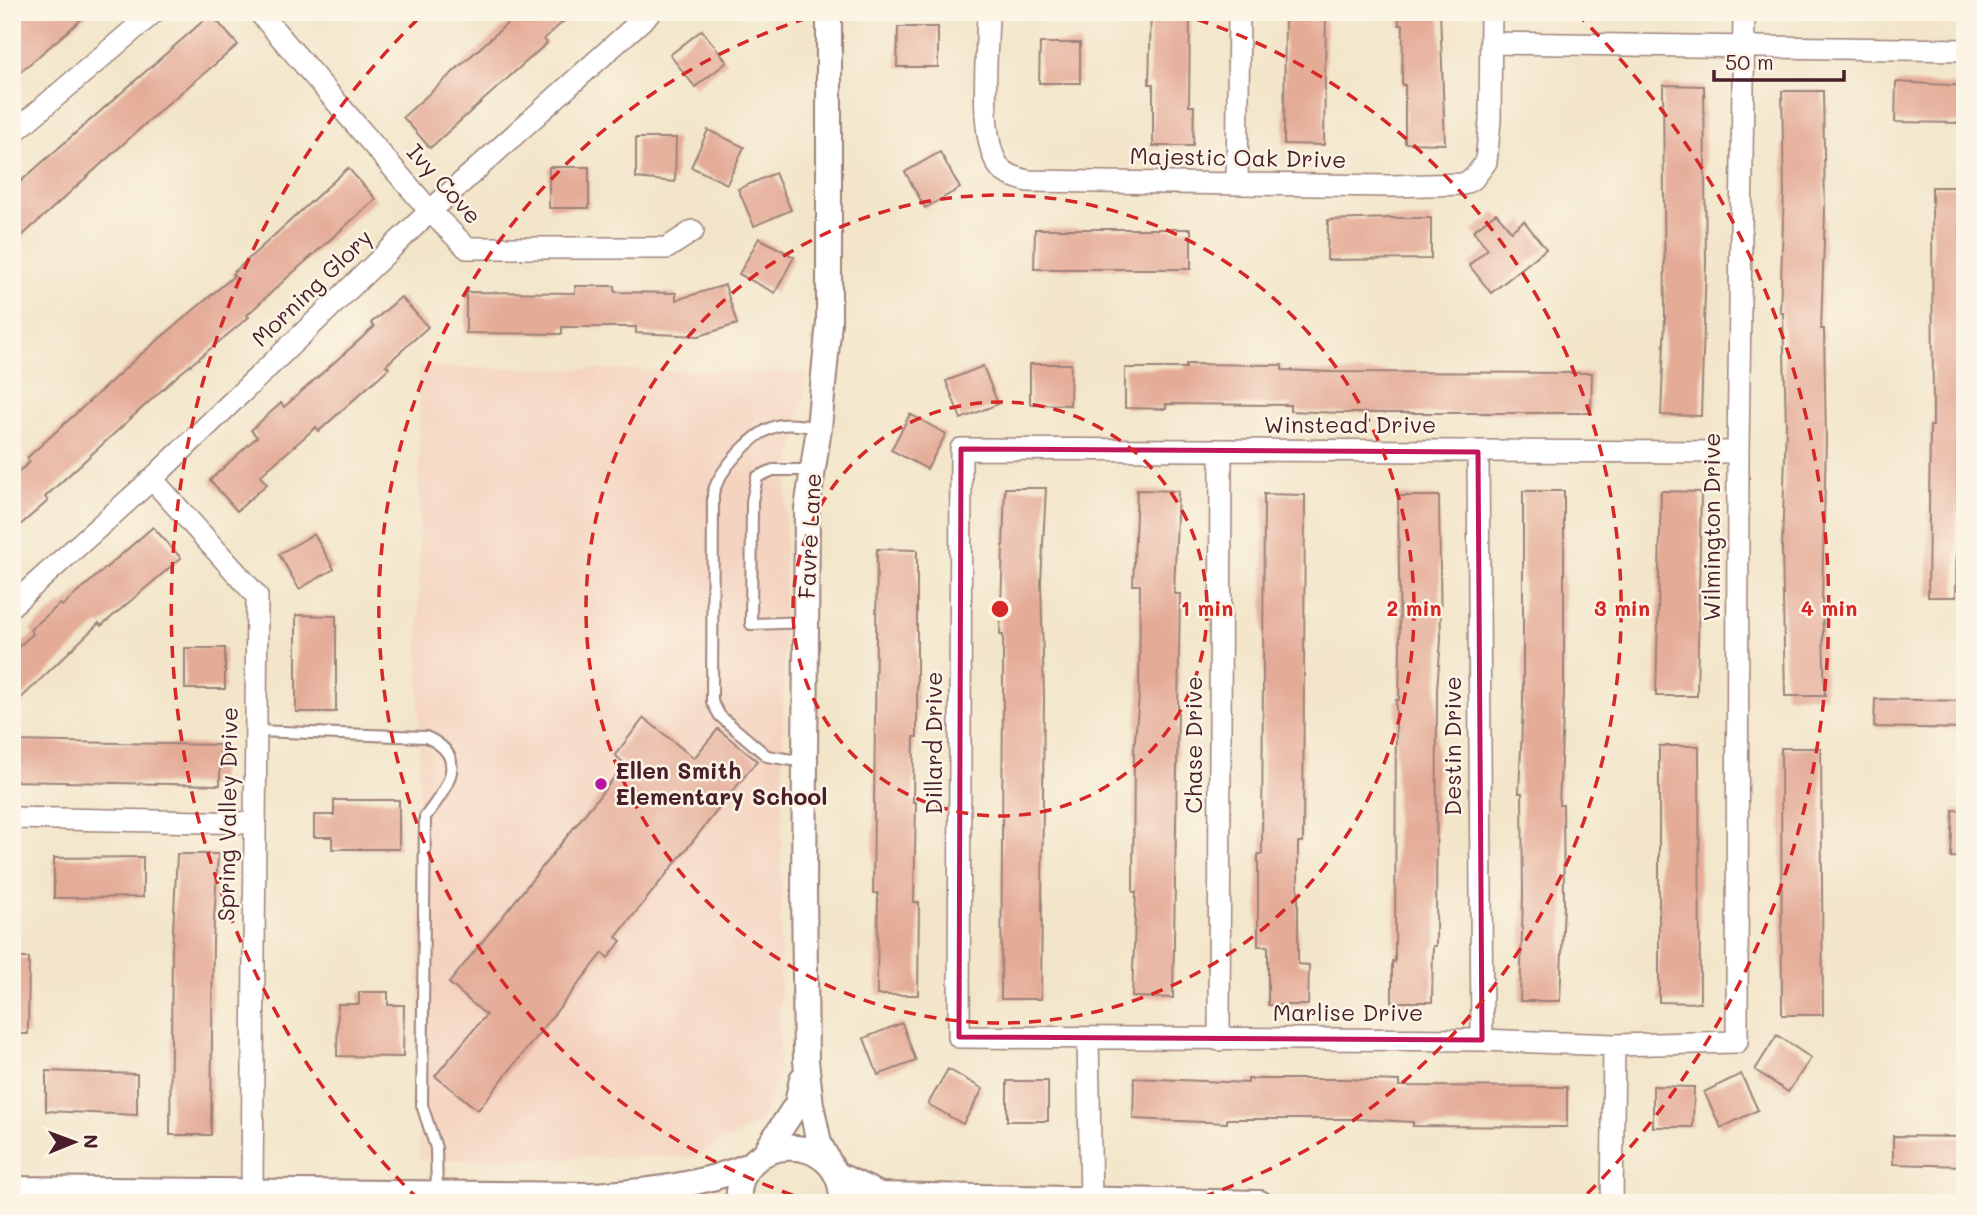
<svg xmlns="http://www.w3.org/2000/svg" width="1977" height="1215" font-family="Mali,sans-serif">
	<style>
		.built { fill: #f4d3c0 }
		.building { fill: #e4ab97 }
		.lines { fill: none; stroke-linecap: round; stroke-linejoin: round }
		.service-casing { stroke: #9e827a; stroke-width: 14 }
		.minor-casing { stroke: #9e827a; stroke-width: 24 }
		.tertiary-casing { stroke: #9e827a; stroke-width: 28 }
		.service { stroke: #fff; stroke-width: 10 }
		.minor { stroke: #fff; stroke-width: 21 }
		.tertiary { stroke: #fff; stroke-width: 24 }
		.marked { fill: none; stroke: #c2185b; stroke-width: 5; stroke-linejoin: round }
		.ring { fill: none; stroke: #d62828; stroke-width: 3.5; stroke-dasharray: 12 9 }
		.poi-dot { fill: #b5179e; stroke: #fcf5e5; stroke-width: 2.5 }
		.labels { text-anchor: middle; stroke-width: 5; stroke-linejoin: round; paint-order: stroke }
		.street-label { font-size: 23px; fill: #4a1f2b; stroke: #fcf5e5 }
		.poi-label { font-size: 23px; font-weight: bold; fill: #4a1f2b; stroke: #fcf5e5; text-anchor: start }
		.centre { fill: #d62828; stroke: #fcf5e5; stroke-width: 3.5 }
		.ring-label { font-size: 21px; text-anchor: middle; font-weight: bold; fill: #d62828; stroke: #fcf5e5; stroke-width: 5; stroke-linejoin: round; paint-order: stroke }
	</style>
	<rect width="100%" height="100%" fill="#fcf5e5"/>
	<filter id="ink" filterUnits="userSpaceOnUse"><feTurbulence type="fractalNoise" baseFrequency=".0143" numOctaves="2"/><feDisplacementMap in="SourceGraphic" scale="14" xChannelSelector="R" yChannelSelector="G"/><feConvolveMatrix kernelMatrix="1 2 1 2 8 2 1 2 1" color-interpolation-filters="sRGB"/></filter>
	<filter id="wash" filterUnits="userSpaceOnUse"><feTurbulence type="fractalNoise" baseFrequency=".00686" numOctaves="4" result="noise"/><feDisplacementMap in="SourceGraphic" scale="28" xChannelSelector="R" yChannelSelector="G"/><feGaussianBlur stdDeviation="1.57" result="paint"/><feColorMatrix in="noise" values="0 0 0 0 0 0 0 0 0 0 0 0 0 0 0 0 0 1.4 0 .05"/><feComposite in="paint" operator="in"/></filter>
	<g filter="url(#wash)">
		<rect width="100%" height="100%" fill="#f2e5c9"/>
		<path class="built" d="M 419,367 L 808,373 L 786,492 L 779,1075 L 760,1124 L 693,1157 L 419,1160 Z"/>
		<g id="blocks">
			<path class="building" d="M 26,12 L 90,12 L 12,79 L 12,24 Z
				M 520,12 L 574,12 L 544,39 L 547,43 L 430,148 L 403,117 Z
				M 1151,12 L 1190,12 L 1189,106 L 1194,106 L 1193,146 L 1153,146 L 1153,84 L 1149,84 Z
				M 1285,12 L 1326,12 L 1324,145 L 1284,144 Z
				M 1399,12 L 1440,12 L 1445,144 L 1405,143 L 1405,85 L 1402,85 L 1403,25 L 1399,25 Z
				M 211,14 L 238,45 L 165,106 L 12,245 L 12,189 Z
				M 898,27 L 938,27 L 938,67 L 897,67 Z
				M 702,30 L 727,62 L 695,87 L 670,55 Z
				M 1040,43 L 1080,43 L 1080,83 L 1039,83 Z
				M 1896,82 L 1965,86 L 1965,123 L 1895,122 Z
				M 1663,85 L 1704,86 L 1706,262 L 1701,416 L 1661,415 L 1665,318 Z
				M 1782,91 L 1823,91 L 1825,211 L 1821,329 L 1824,329 L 1826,441 L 1822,600 L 1825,696 L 1785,696 L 1782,548 L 1786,425 L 1783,313 L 1780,313 L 1784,190 Z
				M 708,130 L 744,147 L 727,184 L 691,167 Z
				M 636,138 L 676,138 L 675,182 L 636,178 Z
				M 940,152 L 960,188 L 925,208 L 905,172 Z
				M 549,167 L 589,167 L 589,208 L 549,208 Z
				M 348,168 L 376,199 L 288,277 L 247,315 L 249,317 L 176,377 L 45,497 L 48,501 L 12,532 L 12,477 L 30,462 L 27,458 L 139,356 L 234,276 L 232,274 Z
				M 775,173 L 791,210 L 754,226 L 738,189 Z
				M 1932,187 L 1960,187 L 1961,420 L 1958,420 L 1956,597 L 1928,597 L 1930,426 L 1933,426 Z
				M 1496,213 L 1511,231 L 1524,221 L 1546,249 L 1491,293 L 1469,265 L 1488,249 L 1473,231 Z
				M 1390,218 L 1431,218 L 1431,259 L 1327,260 L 1328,220 Z
				M 1035,229 L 1191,229 L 1191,269 L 1034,269 Z
				M 759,238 L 794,257 L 775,293 L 739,274 Z
				M 725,285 L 737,324 L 699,336 L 636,333 L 636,327 L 562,327 L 562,334 L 466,333 L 466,292 L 575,293 L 575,286 L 615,286 L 615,292 L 676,293 L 676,300 Z
				M 401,297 L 428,327 L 386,365 L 389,368 L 319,431 L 316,427 L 260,476 L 267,484 L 237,511 L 210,480 L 257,437 L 251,430 L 281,403 L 284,407 L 374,327 L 371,323 Z
				M 1030,364 L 1071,364 L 1070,405 L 1030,404 Z
				M 1186,364 L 1282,365 L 1282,370 L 1331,372 L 1592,373 L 1591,413 L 1342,413 L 1290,411 L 1290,405 L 1166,404 L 1166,409 L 1125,408 L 1125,368 L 1186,368 Z
				M 983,366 L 998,404 L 961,419 L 946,381 Z
				M 910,414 L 946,434 L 927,469 L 891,450 Z
				M 1005,488 L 1046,488 L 1041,582 L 1044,696 L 1041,999 L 1001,999 L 1003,688 L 1003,635 L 1000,635 Z
				M 1137,490 L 1178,491 L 1174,594 L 1180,594 L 1173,998 L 1132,997 L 1136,892 L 1133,892 L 1134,750 L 1139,696 L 1140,585 L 1133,585 Z
				M 1523,491 L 1564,491 L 1564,692 L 1559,805 L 1563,805 L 1564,904 L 1560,1001 L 1520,1001 L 1523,896 L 1522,793 L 1519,793 L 1523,703 Z
				M 1661,491 L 1701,492 L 1697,696 L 1656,696 Z
				M 1264,494 L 1305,495 L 1303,842 L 1298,842 L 1298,964 L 1309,965 L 1308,1005 L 1268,1005 L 1268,946 L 1258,946 L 1258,854 L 1262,854 Z
				M 1398,496 L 1439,496 L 1441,640 L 1437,689 L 1436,946 L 1433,946 L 1432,1002 L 1392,1002 L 1392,961 L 1395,962 L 1396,700 L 1399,700 L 1400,648 Z
				M 153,527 L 181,558 L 101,626 L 99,623 L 12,707 L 12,652 L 33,634 L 30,630 L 60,604 L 62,606 Z
				M 314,534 L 334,569 L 299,589 L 279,554 Z
				M 877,549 L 917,550 L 917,737 L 914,737 L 913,802 L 916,802 L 914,902 L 919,902 L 918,995 L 877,995 L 878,893 L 873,893 Z
				M 296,615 L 336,616 L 336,712 L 296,712 Z
				M 185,648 L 225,648 L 225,689 L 185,689 Z
				M 1875,699 L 1965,701 L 1965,729 L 1874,727 Z
				M 644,718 L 694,758 L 718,729 L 757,761 L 616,937 L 621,941 L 608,958 L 603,953 L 478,1110 L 435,1076 L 486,1015 L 449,983 L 625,764 L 615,755 Z
				M 12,741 L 220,745 L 220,785 L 12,781 Z
				M 1659,746 L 1699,746 L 1700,1003 L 1659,1002 Z
				M 1781,748 L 1821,748 L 1823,1015 L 1782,1015 Z
				M 334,800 L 399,800 L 399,849 L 332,849 L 332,837 L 314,837 L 314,815 L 334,815 Z
				M 1953,810 L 1965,811 L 1965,858 L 1951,857 Z
				M 177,854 L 218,854 L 213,940 L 211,1135 L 170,1135 L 172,950 Z
				M 143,857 L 143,897 L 54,898 L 54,858 Z
				M 12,958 L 29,958 L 28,1034 L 12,1034 Z
				M 359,992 L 388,992 L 388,1005 L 404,1005 L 403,1057 L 337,1056 L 338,1004 L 359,1004 Z
				M 902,1023 L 916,1061 L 878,1075 L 864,1038 Z
				M 1777,1035 L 1811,1058 L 1788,1092 L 1755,1070 Z
				M 948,1069 L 983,1089 L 963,1124 L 928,1104 Z
				M 46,1071 L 137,1074 L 137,1115 L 46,1111 Z
				M 1741,1074 L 1758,1110 L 1721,1128 L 1704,1092 Z
				M 1134,1078 L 1248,1083 L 1248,1079 L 1343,1079 L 1399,1081 L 1399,1086 L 1567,1087 L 1567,1127 L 1413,1126 L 1413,1122 L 1358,1119 L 1227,1119 L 1227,1123 L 1133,1119 Z
				M 1007,1081 L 1048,1081 L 1048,1121 L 1007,1121 Z
				M 1653,1086 L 1694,1087 L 1693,1127 L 1653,1127 Z
				M 1893,1136 L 1965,1137 L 1965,1166 L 1893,1164 Z"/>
		</g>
	</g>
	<g filter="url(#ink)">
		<use href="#blocks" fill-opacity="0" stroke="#9e827a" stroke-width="2"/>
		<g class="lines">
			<g class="service-casing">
				<path id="service" d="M 806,622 L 751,624 L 752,501 L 757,477 L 773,470 L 813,470
					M 255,731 L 426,737 C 471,757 447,788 425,817 L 422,1105 L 436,1148 L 437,1193
					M 805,762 L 767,756 L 720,716 L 712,702 L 713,493 C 720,469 755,429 781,425 C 794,423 807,426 819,428"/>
			</g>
			<g class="minor-casing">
				<path id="minor" d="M 259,12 L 430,211 L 467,248 L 667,248 L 693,231
					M 988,12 C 988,48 976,147 1003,171 C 1010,176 1020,179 1028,181 L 1391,186 L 1463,184 L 1473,179 L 1486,162 L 1490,121 L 1491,12
					M 1491,43 L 1965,50
					M 12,134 L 154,12
					M 1237,184 L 1239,12
					M 1478,452 L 1482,1040
					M 1738,452 L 961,449 L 959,1037 L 1482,1040 L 1614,1045 L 1737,1042 L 1738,452 L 1744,12
					M 152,479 L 257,596 L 252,1189
					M 12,605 L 152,479 L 430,211 L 651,12
					M 12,818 L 254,823
					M 1088,1038 L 1091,1201
					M 1219,1040 L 1221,451
					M 1612,1203 L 1614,1045"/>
			</g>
			<g class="tertiary-casing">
				<path id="tertiary" d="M 829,12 L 829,322 L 819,428 L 807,509 L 804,889 L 806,1061 L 811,1105 L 819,1143 L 831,1166
					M 764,1154 L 797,1104 L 802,1079
					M 836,1174 L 880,1195 L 1260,1203
					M 12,1189 L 589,1195 C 643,1192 700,1186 750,1165
					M 739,1203 C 733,1132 844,1127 842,1203"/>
			</g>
			<use href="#service" class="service"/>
			<use href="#minor" class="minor"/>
			<use href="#tertiary" class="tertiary"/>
		</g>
	</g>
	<path class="marked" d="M 961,449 L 1478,452 L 1482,1040 L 959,1037 Z"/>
	<g class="ring">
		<circle cx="1000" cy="609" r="207"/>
		<circle cx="1000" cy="609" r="414"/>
		<path d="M813 1202A622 622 0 0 1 823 13M1177 13A622 622 0 0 1 1187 1202"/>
		<path d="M419 1200A829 829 0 0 1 424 13M1576 13A829 829 0 0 1 1581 1200"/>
	</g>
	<circle class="poi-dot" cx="601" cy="784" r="7"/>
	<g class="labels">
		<g class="street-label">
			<text transform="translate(1238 158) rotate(1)" y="8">Majestic Oak Drive</text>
			<text transform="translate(444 184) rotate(48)" y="8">Ivy Cove</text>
			<text transform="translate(312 288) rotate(-44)" y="8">Morning Glory</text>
			<text x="1350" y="433">Winstead Drive</text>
			<text transform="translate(1712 527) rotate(-90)" y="8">Wilmington Drive</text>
			<text transform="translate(810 536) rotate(-87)" y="8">Favre Lane</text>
			<text transform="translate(934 743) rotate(-90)" y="8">Dillard Drive</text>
			<text transform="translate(1194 745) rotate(-90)" y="8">Chase Drive</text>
			<text transform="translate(1453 746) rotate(-90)" y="8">Destin Drive</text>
			<text transform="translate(228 814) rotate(-89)" y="8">Spring Valley Drive</text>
			<text x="1348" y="1021">Marlise Drive</text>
		</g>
		<g class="poi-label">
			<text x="615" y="779">Ellen Smith<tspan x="615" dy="26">Elementary School</tspan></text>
		</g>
	</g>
	<circle cx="1000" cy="609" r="10" class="centre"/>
	<g class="ring-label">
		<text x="1207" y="616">1 min</text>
		<text x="1414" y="616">2 min</text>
		<text x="1622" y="616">3 min</text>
		<text x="1829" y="616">4 min</text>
	</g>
	<rect width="1977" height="1215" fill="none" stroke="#fcf5e5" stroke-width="42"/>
	<g transform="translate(74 1142) rotate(89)" stroke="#fcf5e5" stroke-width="5" paint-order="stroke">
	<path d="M0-5L12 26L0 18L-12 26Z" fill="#4a1f2b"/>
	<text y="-10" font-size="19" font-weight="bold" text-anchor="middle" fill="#4a1f2b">N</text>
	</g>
	<path d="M1714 70v10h130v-10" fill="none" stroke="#4a1f2b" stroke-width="3.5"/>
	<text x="1725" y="70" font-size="21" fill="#4a1f2b" stroke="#fcf5e5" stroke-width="5" paint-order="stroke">50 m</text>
</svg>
